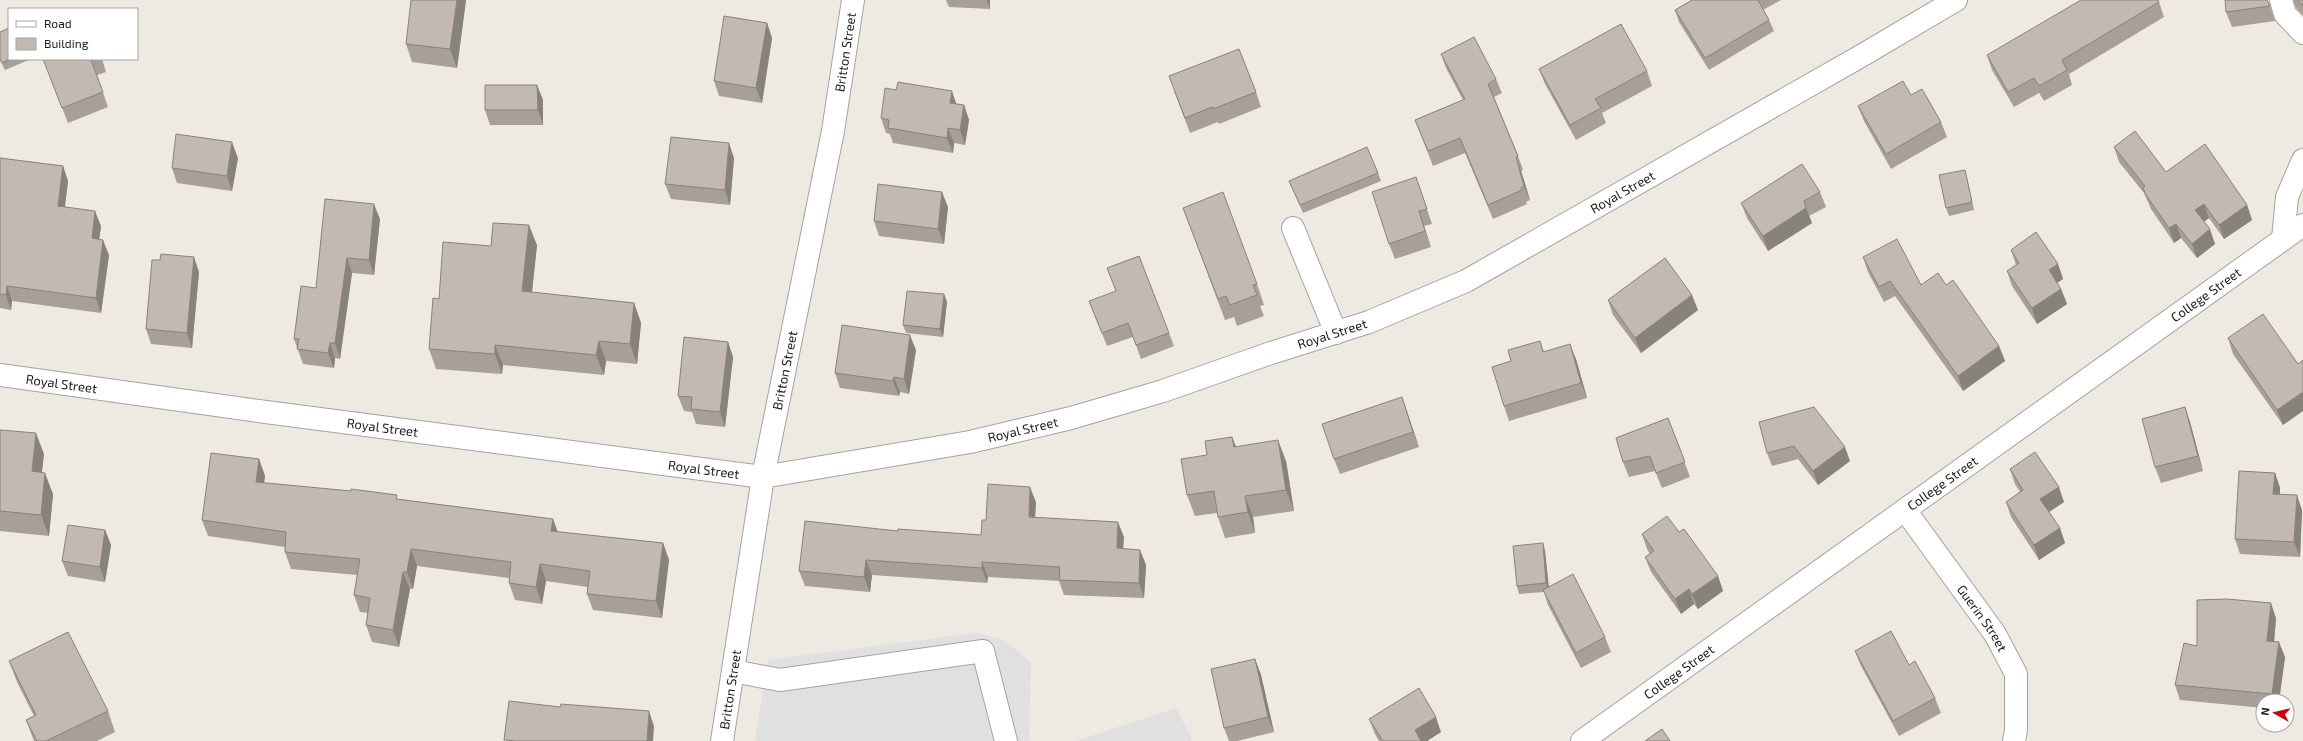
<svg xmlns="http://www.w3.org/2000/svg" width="2303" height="741" font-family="'Exo 2',sans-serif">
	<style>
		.parking { fill: #e0e0e0 }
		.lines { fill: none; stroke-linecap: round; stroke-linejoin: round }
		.minor-casing { stroke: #a3a3a3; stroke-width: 24 }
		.minor { stroke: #fff; stroke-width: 22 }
		.wall { fill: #a79f98 }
		.shaded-wall { fill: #88827c }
		.building { fill: #c2b9b1; stroke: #88827c }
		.labels { text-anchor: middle; stroke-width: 3.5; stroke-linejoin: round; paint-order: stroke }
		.street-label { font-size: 13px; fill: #1c1c1c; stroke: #fff }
	</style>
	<rect width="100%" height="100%" fill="#eeeae2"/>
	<path class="parking" d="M 975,633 L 1005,640 L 1031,663 L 1029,741 L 755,741 L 768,660 Z
		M 1176,708 L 1193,741 L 1076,741 Z"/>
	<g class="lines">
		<g class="minor-casing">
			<g id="minor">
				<path d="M 2281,0 L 2285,14 L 2303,33"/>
				<path d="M 1293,228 L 1336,333"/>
				<path d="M 2283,239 L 2287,197 L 2303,160"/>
				<path id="s1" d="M 0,375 L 266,412 L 763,477 L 970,442 L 1071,418 L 1163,391 L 1271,353 L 1369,322 L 1466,281 L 1861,56 L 1956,0"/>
				<path id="s2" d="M 1905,510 L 1995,634 L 2016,674 L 2016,730 L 2014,741"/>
				<path d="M 733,671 L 780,680 L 983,651 L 1006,741"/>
				<path id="s3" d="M 722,741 L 763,477 L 833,131 L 853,0"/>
				<path id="s4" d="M 1582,741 L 2303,225"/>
			</g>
		</g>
		<use href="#minor" class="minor"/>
	</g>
	<path class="wall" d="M 466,0 L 457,68 L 412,62 L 406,44 Z
		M 946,0 L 990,0 L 990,9 L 949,7 Z
		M 1692,0 L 1781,0 L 1763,10 L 1769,20 L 1774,31 L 1709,70 L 1679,22 L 1675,10 Z
		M 2293,0 L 2303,0 L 2303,15 L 2296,8 Z
		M 2159,2 L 2164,17 L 2069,74 L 2072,85 L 2044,101 L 2039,93 L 2014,107 L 1992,70 L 1987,55 Z
		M 2269,3 L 2275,21 L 2232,27 L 2226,12 Z
		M 767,23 L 772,38 L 762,103 L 719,96 L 714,81 Z
		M 0,32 L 9,59 L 31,59 L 5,70 L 0,60 Z
		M 1441,54 L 1496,79 L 1502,93 L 1494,97 L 1518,156 L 1523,170 L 1521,171 L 1530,200 L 1526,202 L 1527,204 L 1493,219 L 1465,153 L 1433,166 L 1415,120 L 1463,100 L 1446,68 Z
		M 43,59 L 102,59 L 106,72 L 97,75 L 108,107 L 68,123 Z
		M 1539,69 L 1647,71 L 1652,86 L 1602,113 L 1606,123 L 1576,140 L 1545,84 Z
		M 537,85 L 543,100 L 543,125 L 490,125 L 485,110 Z
		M 1174,91 L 1256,92 L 1261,107 L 1219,124 L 1218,122 L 1190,133 Z
		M 1911,95 L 1941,122 L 1947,137 L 1891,169 L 1864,121 L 1858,106 Z
		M 957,104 L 964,105 L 969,120 L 965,145 L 954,143 L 953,153 L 893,143 L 890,134 L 886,133 L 881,118 Z
		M 2114,147 L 2166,172 L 2247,205 L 2252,220 L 2224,239 L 2209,218 L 2204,222 L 2215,244 L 2197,258 L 2181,238 L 2174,243 L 2151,209 L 2148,202 L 2144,193 L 2119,162 Z
		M 0,158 L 63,166 L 68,181 L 65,207 L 101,226 L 99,240 L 109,255 L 101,313 L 12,301 L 11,310 L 0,308 Z
		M 238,158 L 232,191 L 177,183 L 172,168 Z
		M 734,158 L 730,205 L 671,199 L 665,184 Z
		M 1378,173 L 1381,181 L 1303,213 L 1289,181 Z
		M 1416,177 L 1432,224 L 1424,226 L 1431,247 L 1395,259 L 1389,244 Z
		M 1967,178 L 1974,210 L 1949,216 L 1946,208 Z
		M 1820,192 L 1826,207 L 1809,216 L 1812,223 L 1768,251 L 1747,218 L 1741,203 Z
		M 948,207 L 944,244 L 879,236 L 874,221 Z
		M 1183,208 L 1257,284 L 1264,305 L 1260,306 L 1264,316 L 1237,326 L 1234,317 L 1225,320 Z
		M 380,219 L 374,275 L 352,273 L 340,359 L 335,358 L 334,368 L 303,364 L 294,339 L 316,288 Z
		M 537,245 L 532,292 L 634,303 L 641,323 L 637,364 L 606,361 L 604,375 L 503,365 L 502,374 L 436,369 L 429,349 L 439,299 L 491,246 Z
		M 2011,250 L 2058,264 L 2063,279 L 2057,283 L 2061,289 L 2067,304 L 2037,324 L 2012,286 L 2007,271 L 2016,265 Z
		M 1863,257 L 1921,285 L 1946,285 L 1999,346 L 2005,361 L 1963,391 L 1895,296 L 1884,302 L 1868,272 Z
		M 199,272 L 192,348 L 151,344 L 146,329 Z
		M 944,294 L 947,302 L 943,337 L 906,333 L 903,325 Z
		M 1608,300 L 1698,310 L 1641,353 L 1613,315 Z
		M 1089,301 L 1169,333 L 1174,346 L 1141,359 L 1133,337 L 1107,346 Z
		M 2228,338 L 2298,364 L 2283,425 L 2233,354 Z
		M 1540,341 L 1544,352 L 1576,359 L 1587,398 L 1509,421 L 1504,406 L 1511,361 Z
		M 728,342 L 733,357 L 725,427 L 696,424 L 692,412 L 684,411 L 678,396 Z
		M 916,350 L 909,394 L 900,392 L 899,396 L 840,388 L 835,373 Z
		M 1402,397 L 1419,447 L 1340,474 L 1334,459 Z
		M 2185,407 L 2190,422 L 2203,471 L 2161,483 L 2155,467 Z
		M 1668,418 L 1690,477 L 1662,488 L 1655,471 L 1629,477 L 1623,462 Z
		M 1759,422 L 1850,461 L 1818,485 L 1798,459 L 1772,466 L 1767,453 Z
		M 0,430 L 44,454 L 42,473 L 53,494 L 49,536 L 0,531 Z
		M 1232,437 L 1236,446 L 1286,461 L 1294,511 L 1253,517 L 1255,533 L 1225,538 L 1218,517 L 1217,513 L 1195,516 L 1187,495 L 1207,455 Z
		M 259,459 L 265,476 L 264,483 L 398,499 L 553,519 L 557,532 L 663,543 L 669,560 L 662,618 L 593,610 L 587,594 L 588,587 L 546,581 L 542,604 L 515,600 L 509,583 L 509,578 L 417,566 L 413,589 L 410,589 L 399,647 L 372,642 L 366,625 L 368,613 L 360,612 L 354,595 L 357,575 L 291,569 L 285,552 L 285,547 L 208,536 L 202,520 Z
		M 2010,469 L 2064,502 L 2049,512 L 2060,528 L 2065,543 L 2039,560 L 2011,517 L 2006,502 L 2020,492 L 2015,484 Z
		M 2275,473 L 2280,488 L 2280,494 L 2302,510 L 2300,557 L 2240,554 L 2235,539 Z
		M 1036,502 L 1035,517 L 1124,537 L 1123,549 L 1140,550 L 1146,565 L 1144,598 L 1064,595 L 1059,581 L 988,577 L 987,583 L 872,575 L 870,592 L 805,586 L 799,571 L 898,531 L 981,535 L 986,520 Z
		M 105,530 L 111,545 L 105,582 L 68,576 L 62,561 Z
		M 1679,532 L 1718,576 L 1723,591 L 1698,609 L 1694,604 L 1681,614 L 1651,572 L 1645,557 L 1650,554 L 1647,549 L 1642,534 Z
		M 1543,543 L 1545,551 L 1549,587 L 1605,637 L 1611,652 L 1581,668 L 1548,605 L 1544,592 L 1519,594 L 1517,586 Z
		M 2276,618 L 2274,641 L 2285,657 L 2279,701 L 2263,701 L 2263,708 L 2180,700 L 2175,685 L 2197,646 Z
		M 1855,651 L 1935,698 L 1941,713 L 1899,736 L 1861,666 Z
		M 1255,659 L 1261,675 L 1274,732 L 1237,741 L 1229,741 L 1224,728 Z
		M 9,661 L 108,711 L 115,732 L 97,741 L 34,741 L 26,720 L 34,716 L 17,682 Z
		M 1369,719 L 1441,732 L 1427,741 L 1379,741 L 1375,734 Z"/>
	<path class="shaded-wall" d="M 457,0 L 466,0 L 457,68 L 450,49 Z
		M 987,0 L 990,0 L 990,9 Z
		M 767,23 L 772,38 L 762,103 L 756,88 Z
		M 537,85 L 543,100 L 543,125 L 538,110 Z
		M 952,91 L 957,106 L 950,103 Z
		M 964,105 L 969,120 L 965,145 L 960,130 Z
		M 948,128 L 954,143 L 953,153 L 947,138 Z
		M 232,142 L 238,158 L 232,191 L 227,176 Z
		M 729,143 L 734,158 L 730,205 L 725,190 Z
		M 1516,157 L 1521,171 L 1530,200 L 1524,186 Z
		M 63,166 L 68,181 L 63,221 L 58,206 Z
		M 942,192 L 948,207 L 944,244 L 938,229 Z
		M 374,204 L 380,219 L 374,275 L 369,260 Z
		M 2204,204 L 2209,218 L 2200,224 L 2195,210 Z
		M 2247,205 L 2252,220 L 2224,239 L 2219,225 Z
		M 1806,208 L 1812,223 L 1768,251 L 1763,236 Z
		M 95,211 L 101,226 L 97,254 L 92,238 Z
		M 1419,211 L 1431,247 L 1425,231 Z
		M 2176,224 L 2181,238 L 2174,243 L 2169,228 Z
		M 529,225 L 537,245 L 530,311 L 522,291 Z
		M 2210,229 L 2215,244 L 2197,258 L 2192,244 Z
		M 103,240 L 109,255 L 101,313 L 96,298 Z
		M 194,257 L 199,272 L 192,348 L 187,333 Z
		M 347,258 L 352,273 L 340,359 L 335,343 Z
		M 2058,264 L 2063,279 L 2054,285 L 2049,270 Z
		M 7,286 L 12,301 L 11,310 L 6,295 Z
		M 2061,289 L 2067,304 L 2037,324 L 2032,308 Z
		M 944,294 L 947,302 L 943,337 L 940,329 Z
		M 1692,295 L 1698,310 L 1641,353 L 1635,338 Z
		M 634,303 L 641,323 L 637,364 L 630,344 Z
		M 910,335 L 916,350 L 909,394 L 904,379 Z
		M 599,341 L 606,361 L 604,375 L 596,355 Z
		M 728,342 L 733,357 L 725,427 L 720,412 Z
		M 330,343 L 335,358 L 334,368 L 328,353 Z
		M 1570,344 L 1576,359 L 1587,398 L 1581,383 Z
		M 495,345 L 503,365 L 502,374 L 495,354 Z
		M 1999,346 L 2005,361 L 1963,391 L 1958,376 Z
		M 894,377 L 900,392 L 899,396 L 893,381 Z
		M 2303,392 L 2303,411 L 2283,425 L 2277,410 Z
		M 1402,397 L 1407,412 L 1419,447 L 1413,432 Z
		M 2185,407 L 2190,422 L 2203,471 L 2198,456 Z
		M 36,433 L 44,454 L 39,493 L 32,471 Z
		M 1232,437 L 1240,458 L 1234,447 Z
		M 1278,440 L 1286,461 L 1294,511 L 1286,490 Z
		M 1845,447 L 1850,461 L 1818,485 L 1813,471 Z
		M 259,459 L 265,476 L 262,498 L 256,482 Z
		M 45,473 L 53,494 L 49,536 L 41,515 Z
		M 2275,473 L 2280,488 L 2279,509 L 2273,494 Z
		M 1030,487 L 1036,502 L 1034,532 L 1029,517 Z
		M 2059,487 L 2064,502 L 2046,514 L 2040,499 Z
		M 2297,495 L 2302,510 L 2300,557 L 2294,542 Z
		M 1245,496 L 1253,517 L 1255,533 L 1248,512 Z
		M 553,519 L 559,535 L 551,531 Z
		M 1118,522 L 1124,537 L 1122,564 L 1117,548 Z
		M 2060,528 L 2065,543 L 2039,560 L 2034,545 Z
		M 105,530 L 111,545 L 105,582 L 100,567 Z
		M 663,543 L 669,560 L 662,618 L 656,601 Z
		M 1543,543 L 1545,551 L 1549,591 L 1546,583 Z
		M 411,549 L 417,566 L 413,589 L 407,572 Z
		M 1140,550 L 1146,565 L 1144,598 L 1139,583 Z
		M 866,560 L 872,575 L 870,592 L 864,577 Z
		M 982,562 L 988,577 L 987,583 L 982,568 Z
		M 540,564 L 546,581 L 542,604 L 536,587 Z
		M 403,572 L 410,589 L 399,647 L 393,630 Z
		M 1718,576 L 1723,591 L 1698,609 L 1692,594 Z
		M 1689,589 L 1694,604 L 1681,614 L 1675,599 Z
		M 2271,603 L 2276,618 L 2273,656 L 2267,641 Z
		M 2279,642 L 2285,657 L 2279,701 L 2275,701 L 2272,694 Z
		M 1255,659 L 1261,675 L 1274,732 L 1268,717 Z
		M 649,711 L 654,726 L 653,741 L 647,741 Z
		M 1436,717 L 1441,732 L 1427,741 L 1419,741 L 1415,730 Z"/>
	<path class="building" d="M 411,0 L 457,0 L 450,49 L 406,44 Z
		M 1692,0 L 1758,0 L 1769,20 L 1705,58 L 1675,10 Z
		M 2081,0 L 2158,0 L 2159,2 L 2062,60 L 2067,70 L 2039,86 L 2034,78 L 2008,92 L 1987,55 Z
		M 2225,0 L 2267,0 L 2270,6 L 2226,12 Z
		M 2298,0 L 2303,0 L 2303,6 Z
		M 724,16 L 767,23 L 756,88 L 714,81 Z
		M 1621,24 L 1647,71 L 1595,99 L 1601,108 L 1570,125 L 1539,69 Z
		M 9,28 L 9,59 L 10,59 L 2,63 L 0,59 L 0,32 Z
		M 1474,37 L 1496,79 L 1488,84 L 1518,156 L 1516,157 L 1524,186 L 1521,188 L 1522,190 L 1488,205 L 1460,138 L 1428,151 L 1415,120 L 1465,99 L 1441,54 Z
		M 1239,49 L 1256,92 L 1213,109 L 1212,107 L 1185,118 L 1169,76 Z
		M 43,59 L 95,59 L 91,60 L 103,92 L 62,108 Z
		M 1903,81 L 1911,95 L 1922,89 L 1941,122 L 1886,154 L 1858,106 Z
		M 898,82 L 952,91 L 950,103 L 964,105 L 960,130 L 948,128 L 947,138 L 888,128 L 889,120 L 881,118 L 885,88 L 896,90 Z
		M 485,85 L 537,85 L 538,110 L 485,110 Z
		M 2135,131 L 2166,172 L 2205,144 L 2247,205 L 2219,225 L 2204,204 L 2195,210 L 2210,229 L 2192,244 L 2176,224 L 2169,228 L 2146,195 L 2143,188 L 2145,186 L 2114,147 Z
		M 176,134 L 232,142 L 227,176 L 172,168 Z
		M 671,137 L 729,143 L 725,190 L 665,184 Z
		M 1367,147 L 1378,173 L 1300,205 L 1289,181 Z
		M 0,158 L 63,166 L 58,206 L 95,211 L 92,238 L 103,240 L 96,298 L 7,286 L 6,295 L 0,294 Z
		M 1802,164 L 1820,192 L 1804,201 L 1806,208 L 1763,236 L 1741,203 Z
		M 1965,170 L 1972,202 L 1946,208 L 1939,175 Z
		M 1416,177 L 1427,209 L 1419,211 L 1425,231 L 1389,244 L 1372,192 Z
		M 878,184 L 942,192 L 938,229 L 874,221 Z
		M 1223,192 L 1257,284 L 1253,285 L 1257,295 L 1230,305 L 1226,296 L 1218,299 L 1183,208 Z
		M 325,199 L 374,204 L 369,260 L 347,258 L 335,343 L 330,343 L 328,353 L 297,349 L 299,339 L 294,339 L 301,286 L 316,288 Z
		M 493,223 L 529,225 L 522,291 L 634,303 L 630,344 L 599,341 L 596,355 L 495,345 L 495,354 L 429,349 L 433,298 L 439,299 L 443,242 L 491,246 Z
		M 2036,232 L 2058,264 L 2049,270 L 2061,289 L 2032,308 L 2007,271 L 2019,263 L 2011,250 Z
		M 1897,239 L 1921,285 L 1938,273 L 1946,285 L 1953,280 L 1999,346 L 1958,376 L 1890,281 L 1879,287 L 1863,257 Z
		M 161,254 L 194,257 L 187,333 L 146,329 L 152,260 L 160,260 Z
		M 1139,256 L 1169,333 L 1136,345 L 1128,323 L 1102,333 L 1089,301 L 1116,291 L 1107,268 Z
		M 1665,258 L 1692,295 L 1635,338 L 1608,300 Z
		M 907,291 L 944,294 L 940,329 L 903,325 Z
		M 2263,314 L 2298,364 L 2303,360 L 2303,392 L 2277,410 L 2228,338 Z
		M 842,325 L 910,335 L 904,379 L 894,377 L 893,381 L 835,373 Z
		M 684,337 L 728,342 L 720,412 L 691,409 L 692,397 L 678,396 Z
		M 1540,341 L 1543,352 L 1570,344 L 1581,383 L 1504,406 L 1492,367 L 1511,361 L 1508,350 Z
		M 1402,397 L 1413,432 L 1334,459 L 1322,424 Z
		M 1814,407 L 1845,447 L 1813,471 L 1794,446 L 1767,453 L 1759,422 Z
		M 2185,407 L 2198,456 L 2155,467 L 2142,419 Z
		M 1668,418 L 1685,462 L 1656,473 L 1650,456 L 1623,462 L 1616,438 Z
		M 0,430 L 36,433 L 32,471 L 45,473 L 41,515 L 0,511 Z
		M 1232,437 L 1234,447 L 1278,440 L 1286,490 L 1245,496 L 1248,512 L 1218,517 L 1214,491 L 1187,495 L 1181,459 L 1207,455 L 1205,441 Z
		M 2035,452 L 2059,487 L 2040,499 L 2060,528 L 2034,545 L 2006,502 L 2023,490 L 2010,469 Z
		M 211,453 L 259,459 L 256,482 L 351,491 L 351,489 L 397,495 L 396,499 L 553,519 L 551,531 L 663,543 L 656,601 L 587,594 L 590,571 L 540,564 L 536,587 L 509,583 L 511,562 L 411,549 L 407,572 L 403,572 L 393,630 L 366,625 L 370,598 L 354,595 L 360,559 L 285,552 L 286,532 L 202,520 Z
		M 2239,471 L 2275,473 L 2273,494 L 2297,495 L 2294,542 L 2235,539 Z
		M 988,484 L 1030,487 L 1029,517 L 1118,522 L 1117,548 L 1140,550 L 1139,583 L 1059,580 L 1060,567 L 982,562 L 982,568 L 866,560 L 864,577 L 799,571 L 805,521 L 898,531 L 898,529 L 981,535 L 982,520 L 986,520 Z
		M 1667,516 L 1679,532 L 1684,529 L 1718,576 L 1692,594 L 1689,589 L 1675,599 L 1645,557 L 1654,551 L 1642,534 Z
		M 68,525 L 105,530 L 100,567 L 62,561 Z
		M 1543,543 L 1546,583 L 1517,586 L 1513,546 Z
		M 1573,574 L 1605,637 L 1576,653 L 1543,590 Z
		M 2227,599 L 2271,603 L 2267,641 L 2279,642 L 2272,694 L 2175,685 L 2184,643 L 2197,646 L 2197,600 Z
		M 1891,631 L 1909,665 L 1915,661 L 1935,698 L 1893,721 L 1855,651 Z
		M 68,632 L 108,711 L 46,741 L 37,741 L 26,720 L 36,715 L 9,661 Z
		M 1255,659 L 1268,717 L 1224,728 L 1211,669 Z
		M 1419,688 L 1436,717 L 1415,730 L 1421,741 L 1383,741 L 1369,719 Z
		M 509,701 L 560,707 L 561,704 L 649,711 L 647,741 L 516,741 L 504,740 Z
		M 1662,729 L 1670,741 L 1645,741 Z"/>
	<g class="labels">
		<g class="street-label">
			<text dy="5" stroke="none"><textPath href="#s3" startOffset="700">Britton Street</textPath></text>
			<text dy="5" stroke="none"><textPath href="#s1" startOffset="1682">Royal Street</textPath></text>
			<text dy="5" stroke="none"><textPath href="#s4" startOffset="767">College Street</textPath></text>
			<text dy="5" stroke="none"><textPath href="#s1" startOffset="1358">Royal Street</textPath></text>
			<text dy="5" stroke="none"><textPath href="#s3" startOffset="376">Britton Street</textPath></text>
			<text dy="5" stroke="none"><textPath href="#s1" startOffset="62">Royal Street</textPath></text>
			<text dy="5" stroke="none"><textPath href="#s1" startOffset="386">Royal Street</textPath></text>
			<text dy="5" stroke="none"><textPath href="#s1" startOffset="1034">Royal Street</textPath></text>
			<text dy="5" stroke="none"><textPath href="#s1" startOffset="710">Royal Street</textPath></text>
			<text dy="5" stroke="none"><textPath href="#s4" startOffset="443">College Street</textPath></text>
			<text dy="5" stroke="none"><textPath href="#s2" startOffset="133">Guerin Street</textPath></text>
			<text dy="5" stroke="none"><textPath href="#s4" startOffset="119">College Street</textPath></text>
			<text dy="5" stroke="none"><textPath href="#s3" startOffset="52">Britton Street</textPath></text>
		</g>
	</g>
	<rect x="8" y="8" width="130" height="52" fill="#ffffff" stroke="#a4a4a4"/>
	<rect x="16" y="21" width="20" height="6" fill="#ffffff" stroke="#a4a4a4"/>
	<text x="44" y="28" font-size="12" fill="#1c1c1c">Road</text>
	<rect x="16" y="38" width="20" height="12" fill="#c2b9b1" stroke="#a4a4a4"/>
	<text x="44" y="48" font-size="12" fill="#1c1c1c">Building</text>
	<g transform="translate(2275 713) rotate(278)"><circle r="19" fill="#ffffff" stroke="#a4a4a4"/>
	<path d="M0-3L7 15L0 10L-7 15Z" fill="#c90005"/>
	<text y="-6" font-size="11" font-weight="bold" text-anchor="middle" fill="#1c1c1c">N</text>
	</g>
</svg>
